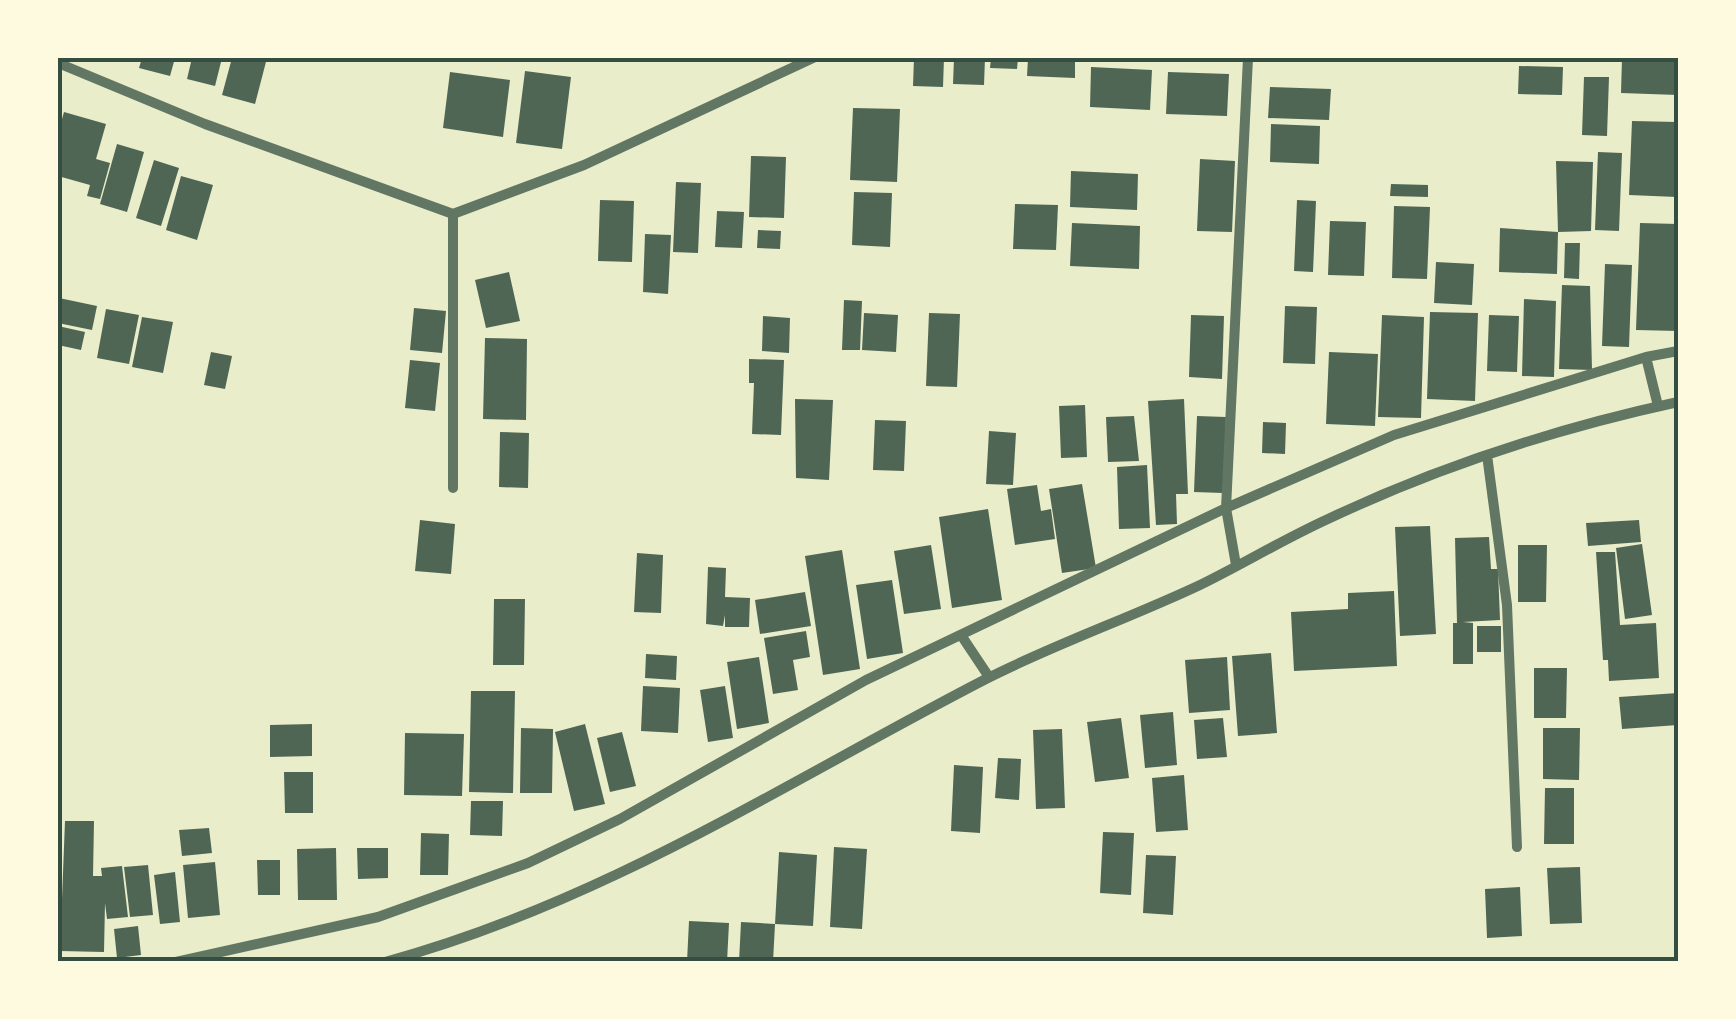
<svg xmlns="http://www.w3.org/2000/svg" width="1736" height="1019" font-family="Jost,sans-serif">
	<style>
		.building { fill: #4f6655 }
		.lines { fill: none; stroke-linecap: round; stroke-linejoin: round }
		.minor { stroke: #617663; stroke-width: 10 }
		.neatline { fill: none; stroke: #344e41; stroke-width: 4 }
	</style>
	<rect width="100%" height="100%" fill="#e9edc9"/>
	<path class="building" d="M 142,58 L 175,58 L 170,76 L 139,68 Z
		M 192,58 L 222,58 L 215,86 L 187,79 Z
		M 232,58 L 267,58 L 255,104 L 222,95 Z
		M 914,58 L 944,58 L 943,87 L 913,86 Z
		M 954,58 L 985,58 L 984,85 L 953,84 Z
		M 991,58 L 1018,58 L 1017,69 L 990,68 Z
		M 1028,58 L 1075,58 L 1075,78 L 1027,76 Z
		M 1622,58 L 1678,60 L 1678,95 L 1621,93 Z
		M 1519,66 L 1563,67 L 1562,95 L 1518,94 Z
		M 1091,67 L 1152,70 L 1150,110 L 1090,107 Z
		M 525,71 L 571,77 L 562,149 L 516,143 Z
		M 450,72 L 510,80 L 503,137 L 443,128 Z
		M 1168,72 L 1229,74 L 1227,116 L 1166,114 Z
		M 1584,77 L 1609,77 L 1607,136 L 1582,135 Z
		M 1270,87 L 1331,89 L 1329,120 L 1268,118 Z
		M 853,108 L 900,109 L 897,182 L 850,180 Z
		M 64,112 L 106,124 L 96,159 L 110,163 L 100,199 L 87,196 L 90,185 L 58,176 L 58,133 Z
		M 1632,121 L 1678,122 L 1677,197 L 1629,195 Z
		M 1271,124 L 1320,126 L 1319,164 L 1270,162 Z
		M 117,144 L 144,152 L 127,212 L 100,204 Z
		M 1598,152 L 1622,153 L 1619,231 L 1595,230 Z
		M 751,156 L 786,157 L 784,218 L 749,217 Z
		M 1200,159 L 1235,161 L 1232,232 L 1197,231 Z
		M 154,160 L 179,168 L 161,226 L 136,218 Z
		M 1556,161 L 1593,162 L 1591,231 L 1558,232 Z
		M 1071,171 L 1138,174 L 1137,210 L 1070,207 Z
		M 181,176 L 213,185 L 197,240 L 166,230 Z
		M 676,182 L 701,183 L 698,253 L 673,252 Z
		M 1391,184 L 1428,185 L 1428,197 L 1390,196 Z
		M 854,192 L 892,193 L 890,247 L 852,245 Z
		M 600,200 L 634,201 L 632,262 L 598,261 Z
		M 1297,200 L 1316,201 L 1313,272 L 1294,271 Z
		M 1015,204 L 1058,205 L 1056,250 L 1013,249 Z
		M 1394,206 L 1430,207 L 1427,279 L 1392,278 Z
		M 717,211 L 744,212 L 742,248 L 715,247 Z
		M 1330,221 L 1366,222 L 1364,276 L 1328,275 Z
		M 1072,223 L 1140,226 L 1139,269 L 1070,266 Z
		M 1640,223 L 1678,224 L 1678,331 L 1636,330 Z
		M 1500,228 L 1558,232 L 1557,274 L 1499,272 Z
		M 758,230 L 781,231 L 780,249 L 757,248 Z
		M 645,234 L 671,235 L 668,294 L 643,292 Z
		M 1565,243 L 1580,243 L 1579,279 L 1564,278 Z
		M 1436,262 L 1474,264 L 1472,305 L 1434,303 Z
		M 1605,264 L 1632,265 L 1629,347 L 1602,346 Z
		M 509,272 L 520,321 L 486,328 L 475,280 Z
		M 1562,285 L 1590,286 L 1592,370 L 1559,369 Z
		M 59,298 L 97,306 L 92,330 L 58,323 Z
		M 1524,299 L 1556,301 L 1554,377 L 1522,376 Z
		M 844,300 L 862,301 L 860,350 L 842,350 Z
		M 1285,306 L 1317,307 L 1315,364 L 1283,363 Z
		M 414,308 L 446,311 L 442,353 L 410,350 Z
		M 106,309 L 139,315 L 129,364 L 97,358 Z
		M 1430,312 L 1478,313 L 1475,401 L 1427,399 Z
		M 864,313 L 898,315 L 896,352 L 862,350 Z
		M 929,313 L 960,314 L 957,387 L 926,386 Z
		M 1191,315 L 1224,316 L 1222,379 L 1189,377 Z
		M 1382,315 L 1424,317 L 1421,418 L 1378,417 Z
		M 1489,315 L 1519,316 L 1517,372 L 1487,371 Z
		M 763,316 L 790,318 L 789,353 L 762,351 Z
		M 142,317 L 173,322 L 163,373 L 132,367 Z
		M 58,326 L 85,332 L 81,350 L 58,345 Z
		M 485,338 L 527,339 L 526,420 L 483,419 Z
		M 211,352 L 232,356 L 225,389 L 204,385 Z
		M 1329,352 L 1378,354 L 1375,426 L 1326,424 Z
		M 749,359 L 784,360 L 781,435 L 752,434 L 754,383 L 749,383 Z
		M 410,360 L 440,363 L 435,411 L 405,408 Z
		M 795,399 L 833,400 L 829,480 L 796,478 Z
		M 1184,399 L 1188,494 L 1176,494 L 1177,524 L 1156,525 L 1148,401 Z
		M 1085,405 L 1087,457 L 1061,458 L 1059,406 Z
		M 1134,416 L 1139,461 L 1108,462 L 1106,417 Z
		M 1197,416 L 1226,417 L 1223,493 L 1194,492 Z
		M 875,420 L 906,421 L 904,471 L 873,470 Z
		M 1263,422 L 1286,423 L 1285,454 L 1262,453 Z
		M 989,431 L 1016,433 L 1013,485 L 986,484 Z
		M 500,432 L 529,433 L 528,488 L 499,487 Z
		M 1147,465 L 1150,528 L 1119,529 L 1117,467 Z
		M 1082,484 L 1096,568 L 1062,573 L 1049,489 Z
		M 1037,485 L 1041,511 L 1051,509 L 1055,539 L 1015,545 L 1007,489 Z
		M 988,509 L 1002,600 L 952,608 L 939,517 Z
		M 420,520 L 455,524 L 451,574 L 415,571 Z
		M 1639,520 L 1641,542 L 1588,546 L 1586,523 Z
		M 1430,526 L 1436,634 L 1400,636 L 1395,527 Z
		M 1489,537 L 1491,569 L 1498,569 L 1500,620 L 1463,622 L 1473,623 L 1473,664 L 1453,664 L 1453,623 L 1457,623 L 1455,538 Z
		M 1642,544 L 1652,615 L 1625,619 L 1616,548 Z
		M 931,545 L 941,609 L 904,614 L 894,551 Z
		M 1518,545 L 1547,545 L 1546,602 L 1518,602 Z
		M 842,550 L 860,669 L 823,675 L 805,556 Z
		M 1596,552 L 1615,552 L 1620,625 L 1656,623 L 1659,678 L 1609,681 L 1608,660 L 1603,660 Z
		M 637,553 L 663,555 L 661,613 L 634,612 Z
		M 708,567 L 726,568 L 725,597 L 750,598 L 749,627 L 725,627 L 725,615 L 723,626 L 706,624 Z
		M 892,580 L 903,653 L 867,659 L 856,585 Z
		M 1394,591 L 1397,666 L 1294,671 L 1291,612 L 1348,609 L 1348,593 Z
		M 805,592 L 811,626 L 760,634 L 755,600 Z
		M 494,599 L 525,599 L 524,665 L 493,665 Z
		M 1477,626 L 1501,626 L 1501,652 L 1477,652 Z
		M 806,631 L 810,657 L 793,660 L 798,690 L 773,694 L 764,638 Z
		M 1271,653 L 1277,733 L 1238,736 L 1232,656 Z
		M 646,654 L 677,656 L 676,680 L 645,678 Z
		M 759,657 L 769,723 L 737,729 L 727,662 Z
		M 1227,657 L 1230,710 L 1189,713 L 1185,660 Z
		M 1534,668 L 1567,668 L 1566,718 L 1534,718 Z
		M 643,686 L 680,688 L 678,733 L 641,731 Z
		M 725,686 L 733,738 L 708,742 L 700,690 Z
		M 471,691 L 515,691 L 513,793 L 469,792 Z
		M 1678,693 L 1678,725 L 1622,729 L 1619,697 Z
		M 1173,712 L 1177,765 L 1145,768 L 1140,715 Z
		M 1121,718 L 1129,778 L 1095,782 L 1087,722 Z
		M 1223,718 L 1227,757 L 1197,759 L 1194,720 Z
		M 312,724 L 312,756 L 270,757 L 270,725 Z
		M 585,724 L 605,804 L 574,811 L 555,732 Z
		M 521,728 L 553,729 L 552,793 L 520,793 Z
		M 1543,728 L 1580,728 L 1579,780 L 1543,779 Z
		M 1062,729 L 1065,808 L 1036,809 L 1033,730 Z
		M 622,732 L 636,786 L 610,792 L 597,738 Z
		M 405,733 L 464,734 L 462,796 L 404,795 Z
		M 998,758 L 1021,759 L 1019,800 L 995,798 Z
		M 954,765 L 983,767 L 980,833 L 951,831 Z
		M 284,772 L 313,772 L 313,813 L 285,813 Z
		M 1184,775 L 1188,830 L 1156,832 L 1152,778 Z
		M 1545,788 L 1574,788 L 1574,844 L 1544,844 Z
		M 471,801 L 503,801 L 502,836 L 470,835 Z
		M 65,821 L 94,821 L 93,876 L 102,876 L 101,868 L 122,866 L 128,917 L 107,919 L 105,903 L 104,952 L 60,951 Z
		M 209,828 L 212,853 L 182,856 L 179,830 Z
		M 1103,832 L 1134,833 L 1131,895 L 1100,893 Z
		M 421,833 L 449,834 L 448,875 L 420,875 Z
		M 834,847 L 867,849 L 862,929 L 830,927 Z
		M 336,848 L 337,900 L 298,900 L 297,849 Z
		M 357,848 L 388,848 L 388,878 L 358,879 Z
		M 779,852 L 817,855 L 813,926 L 775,924 Z
		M 1146,855 L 1176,856 L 1173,915 L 1143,913 Z
		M 257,860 L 280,860 L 280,895 L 258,895 Z
		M 215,862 L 220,915 L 188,918 L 183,865 Z
		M 148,865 L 153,915 L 130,917 L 124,867 Z
		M 1580,867 L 1582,923 L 1550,924 L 1547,868 Z
		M 175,872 L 180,922 L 160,924 L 154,875 Z
		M 1520,887 L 1522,936 L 1487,938 L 1485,889 Z
		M 689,921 L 729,923 L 727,962 L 687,962 Z
		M 741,922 L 775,924 L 773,962 L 739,962 Z
		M 138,926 L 141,955 L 117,958 L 114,929 Z"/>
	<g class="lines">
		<path class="minor" d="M 58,63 L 205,124 L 453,214 L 584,165 L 813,58
			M 1646,357 L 1658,406
			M 1487,455 L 1507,605 L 1517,847
			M 453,488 L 453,214
			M 1236,565 L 1226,508 L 1248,58
			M 961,635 L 989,677
			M 176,962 L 378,917 L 528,863 L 620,819 L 866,680 L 1226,508 L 1394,435 L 1646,357 L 1678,351
			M 385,962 C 605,902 786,782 986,679 C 1055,644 1130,618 1200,585 C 1243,564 1284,539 1328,519 C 1440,466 1558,428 1678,402"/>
	</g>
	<rect width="1736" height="1019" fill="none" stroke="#fefae0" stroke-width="120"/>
	<rect x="60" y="60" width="1616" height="899" class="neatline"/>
</svg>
